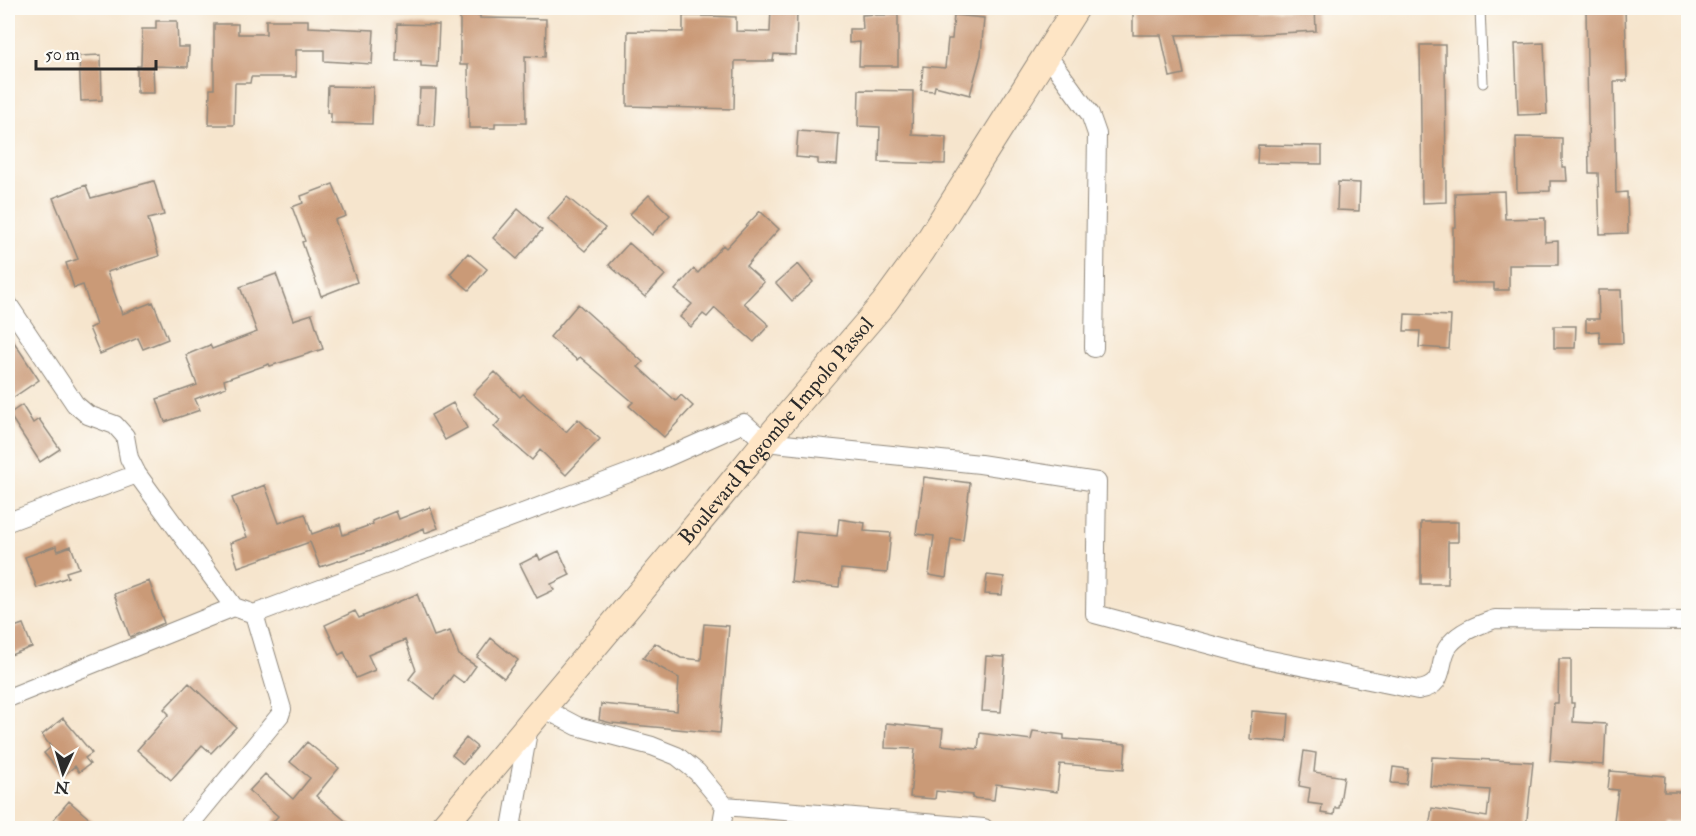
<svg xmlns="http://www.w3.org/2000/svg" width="1696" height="836" font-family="'IM FELL Double Pica',serif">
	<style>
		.building { fill: #ca9a77 }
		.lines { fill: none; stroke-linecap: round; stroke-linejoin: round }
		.lane-casing { stroke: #90887c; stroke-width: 11 }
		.street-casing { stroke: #90887c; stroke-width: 20 }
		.secondary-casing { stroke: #90887c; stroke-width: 28 }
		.lane { stroke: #fff; stroke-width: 9 }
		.street { stroke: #fff; stroke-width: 18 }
		.secondary { stroke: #fee5c5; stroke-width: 26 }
		.labels { text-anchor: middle; stroke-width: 4.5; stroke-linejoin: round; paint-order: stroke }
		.street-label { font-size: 21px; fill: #2b2b2b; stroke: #fdfcf7 }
	</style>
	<rect width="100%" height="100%" fill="#fdfcf7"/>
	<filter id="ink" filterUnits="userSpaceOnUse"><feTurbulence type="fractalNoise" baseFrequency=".0167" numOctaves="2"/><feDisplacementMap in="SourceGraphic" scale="12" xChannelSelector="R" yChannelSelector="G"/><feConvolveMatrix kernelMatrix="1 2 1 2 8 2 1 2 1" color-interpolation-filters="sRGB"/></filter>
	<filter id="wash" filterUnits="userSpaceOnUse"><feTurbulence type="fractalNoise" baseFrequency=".008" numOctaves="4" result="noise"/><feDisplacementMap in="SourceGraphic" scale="24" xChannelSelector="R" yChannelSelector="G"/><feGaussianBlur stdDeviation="1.35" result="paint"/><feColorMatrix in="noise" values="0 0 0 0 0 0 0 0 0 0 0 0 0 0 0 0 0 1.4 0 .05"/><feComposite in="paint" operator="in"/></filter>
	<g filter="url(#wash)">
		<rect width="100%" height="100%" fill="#f6e5cd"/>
		<g id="blocks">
			<path class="building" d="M 771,8 L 797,8 L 796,55 L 774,54 L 773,61 L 735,61 L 734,109 L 627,106 L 628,31 L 683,32 L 683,16 L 709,16 L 736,17 L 736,31 L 770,32 Z
				M 1133,8 L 1260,8 L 1260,10 L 1315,8 L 1316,31 L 1262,34 L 1176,35 L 1184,74 L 1170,77 L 1161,35 L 1133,35 Z
				M 1625,8 L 1627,81 L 1614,81 L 1616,193 L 1627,192 L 1628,233 L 1600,234 L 1598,173 L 1589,173 L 1586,9 Z
				M 875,14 L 875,15 L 898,15 L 898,66 L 859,66 L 860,42 L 849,43 L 849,29 L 863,29 L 862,15 Z
				M 460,15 L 480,15 L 480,18 L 546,19 L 545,57 L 525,56 L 526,123 L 495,123 L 495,128 L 469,128 L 468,65 L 460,65 Z
				M 954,15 L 984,18 L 981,55 L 970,95 L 935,86 L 934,91 L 921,90 L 923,66 L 945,68 L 948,39 L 952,39 Z
				M 266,20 L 308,20 L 308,27 L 374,30 L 372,64 L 324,61 L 324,50 L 296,50 L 296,77 L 251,77 L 250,83 L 235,83 L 234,125 L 209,125 L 210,89 L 214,89 L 214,24 L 238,24 L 238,34 L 266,34 Z
				M 156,21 L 177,21 L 178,47 L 189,47 L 188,67 L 153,66 L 154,93 L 137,93 L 137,66 L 141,66 L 142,29 L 156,29 Z
				M 397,24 L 439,25 L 437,67 L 421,66 L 421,61 L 396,61 Z
				M 1544,43 L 1547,114 L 1518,115 L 1515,44 Z
				M 1420,45 L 1445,45 L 1446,202 L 1422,203 Z
				M 101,55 L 102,100 L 81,101 L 79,56 Z
				M 328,86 L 373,87 L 372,124 L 331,123 L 331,113 L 327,113 Z
				M 420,89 L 436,89 L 434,126 L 418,125 Z
				M 859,90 L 913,91 L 912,135 L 946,137 L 945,164 L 879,162 L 880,127 L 858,126 Z
				M 798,131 L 839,134 L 837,165 L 818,164 L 818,159 L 796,157 Z
				M 1516,137 L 1562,138 L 1562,167 L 1566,167 L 1567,181 L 1550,181 L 1550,191 L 1517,192 Z
				M 1258,145 L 1322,146 L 1322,164 L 1257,163 Z
				M 154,181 L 164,215 L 148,219 L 159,256 L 107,272 L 122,314 L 153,302 L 168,339 L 143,349 L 138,338 L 100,354 L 89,328 L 96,325 L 83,285 L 74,288 L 66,263 L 78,259 L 53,198 L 86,185 L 91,198 Z
				M 1338,182 L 1360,183 L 1359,211 L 1337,210 Z
				M 333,184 L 346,216 L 335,220 L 357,282 L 321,296 L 302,242 L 305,241 L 292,207 L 303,203 L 301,196 Z
				M 1504,191 L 1505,219 L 1545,218 L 1545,242 L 1558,241 L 1558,265 L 1509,265 L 1509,290 L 1494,290 L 1494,283 L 1453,283 L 1453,227 L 1456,227 L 1455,193 Z
				M 649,195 L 670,215 L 652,235 L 630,214 Z
				M 567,197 L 605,228 L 585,251 L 547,219 Z
				M 518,209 L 542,230 L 517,259 L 493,238 Z
				M 760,211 L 779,229 L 746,266 L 764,282 L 744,303 L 769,325 L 754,342 L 715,308 L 707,317 L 703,314 L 691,327 L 680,317 L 692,304 L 675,290 L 694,269 L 698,273 L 723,245 L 726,248 Z
				M 629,243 L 665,275 L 645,297 L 609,265 Z
				M 468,253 L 487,269 L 469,290 L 450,274 Z
				M 798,264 L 813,282 L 792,301 L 776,283 Z
				M 276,274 L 293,320 L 312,314 L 323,349 L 270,366 L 269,364 L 224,380 L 226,387 L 195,399 L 200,410 L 165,422 L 157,399 L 197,385 L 186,355 L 210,345 L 212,349 L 257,332 L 240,287 Z
				M 1598,290 L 1621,290 L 1623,343 L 1600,343 L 1599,331 L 1586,332 L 1586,319 L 1599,319 Z
				M 578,304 L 643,362 L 638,367 L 676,401 L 681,395 L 693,406 L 664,437 L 629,406 L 633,402 L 580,357 L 577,360 L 550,337 Z
				M 1405,314 L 1451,316 L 1449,349 L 1419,347 L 1420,331 L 1404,331 Z
				M 1554,326 L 1576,326 L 1575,348 L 1554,348 Z
				M 8,333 L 39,380 L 8,401 Z
				M 495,372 L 520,397 L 523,394 L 566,432 L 578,419 L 600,439 L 566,475 L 540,450 L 532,460 L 494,427 L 500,420 L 473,394 Z
				M 453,403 L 467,428 L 445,440 L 431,415 Z
				M 22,405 L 33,423 L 39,419 L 60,449 L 40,462 L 9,414 Z
				M 924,477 L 970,483 L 963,540 L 951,539 L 946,578 L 929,575 L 934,536 L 916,534 Z
				M 265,485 L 279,523 L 305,514 L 312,534 L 340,524 L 343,535 L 373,524 L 372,521 L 396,511 L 399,519 L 430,507 L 438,528 L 425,533 L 424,528 L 380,547 L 320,567 L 310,542 L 238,567 L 230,543 L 247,537 L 232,498 Z
				M 839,519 L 865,523 L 864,531 L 891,533 L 887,573 L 841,569 L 839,587 L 791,582 L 796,532 L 837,536 Z
				M 1421,522 L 1458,522 L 1458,542 L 1448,542 L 1448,584 L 1421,584 Z
				M 56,546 L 58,551 L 71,546 L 79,568 L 66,572 L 68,577 L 37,588 L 25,557 Z
				M 559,551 L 570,575 L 551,584 L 554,590 L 537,598 L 520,564 L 538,555 L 540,560 Z
				M 987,575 L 1004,577 L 1002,595 L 985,594 Z
				M 149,581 L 164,623 L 130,637 L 114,594 Z
				M 417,594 L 434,636 L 450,631 L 459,655 L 476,666 L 464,683 L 453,675 L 435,699 L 409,679 L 416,670 L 405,640 L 368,655 L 375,670 L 356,678 L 344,652 L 339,655 L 325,625 L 355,611 L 359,618 Z
				M 23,624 L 32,647 L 8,656 L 8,629 Z
				M 704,624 L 729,626 L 720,733 L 611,723 L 599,720 L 601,704 L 677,711 L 679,678 L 643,658 L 655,643 L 681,658 L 701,660 Z
				M 491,638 L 518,660 L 504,678 L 477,657 Z
				M 986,656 L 1005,657 L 1001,712 L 982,711 Z
				M 1559,659 L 1571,659 L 1571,703 L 1574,703 L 1573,722 L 1606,724 L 1604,765 L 1550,761 L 1554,703 L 1558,703 Z
				M 189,683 L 236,727 L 211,753 L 202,745 L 171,780 L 137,750 L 169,714 L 164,709 Z
				M 1252,711 L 1289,714 L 1287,742 L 1250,739 Z
				M 63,718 L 92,753 L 85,758 L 90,764 L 79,772 L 75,766 L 63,776 L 44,753 L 51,747 L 42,735 Z
				M 886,723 L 943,729 L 941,745 L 978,749 L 980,733 L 1031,740 L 1033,731 L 1064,735 L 1064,739 L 1126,744 L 1124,769 L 1060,764 L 1057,792 L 996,784 L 994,800 L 972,798 L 973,795 L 936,791 L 935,799 L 910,797 L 915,749 L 885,748 Z
				M 466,738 L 477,747 L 463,764 L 452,755 Z
				M 307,742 L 339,768 L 316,796 L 354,828 L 268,828 L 278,816 L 249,791 L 265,774 L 293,799 L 310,778 L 290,762 Z
				M 1304,751 L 1316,753 L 1314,772 L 1344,777 L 1339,808 L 1335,808 L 1334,815 L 1321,813 L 1322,805 L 1308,803 L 1310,788 L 1299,786 Z
				M 1432,757 L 1533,762 L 1526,828 L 1429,828 L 1432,808 L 1487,817 L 1490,790 L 1430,786 Z
				M 1393,767 L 1408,769 L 1406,784 L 1391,783 Z
				M 1610,771 L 1665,776 L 1664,792 L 1689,792 L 1689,822 L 1662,822 L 1661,828 L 1613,828 L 1618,790 L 1608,789 Z
				M 69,801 L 100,828 L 62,828 L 53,820 Z"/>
		</g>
	</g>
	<g filter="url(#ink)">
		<use href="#blocks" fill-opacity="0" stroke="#90887c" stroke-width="1.5"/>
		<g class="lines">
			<g class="lane-casing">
				<path id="lane" d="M 1480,8 L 1483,83"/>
			</g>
			<g class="street-casing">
				<path id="street" d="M 1047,55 L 1090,114 L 1097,134 L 1094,348
					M 8,304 L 75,404 L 88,415 L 115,425 L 125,436 L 129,458 L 137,474 L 234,607 L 254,614 L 645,467 L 744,423 L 765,442 L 980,464 L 1097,482 L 1095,614 L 1256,657 L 1418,690 C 1449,686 1436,660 1450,644 C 1462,630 1479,625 1495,619 L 1688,621
					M 8,522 L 137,474
					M 8,698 L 234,607
					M 543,708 L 577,726 L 652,746 L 677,756 L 697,772 L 725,806 L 984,828
					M 187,828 L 280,715 L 282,709 L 254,614
					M 511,828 L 529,726
					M 721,828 L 725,806"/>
			</g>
			<g class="secondary-casing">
				<g id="secondary">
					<path id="s1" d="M 442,828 L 716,502 L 765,442 L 884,303 L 922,251 L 1076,8"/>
				</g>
			</g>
			<use href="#lane" class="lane"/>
			<use href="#street" class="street"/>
			<use href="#secondary" class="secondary"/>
		</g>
	</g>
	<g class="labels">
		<g class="street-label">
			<text dy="7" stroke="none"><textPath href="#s1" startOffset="519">Boulevard Rogombe Impolo Passol</textPath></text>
		</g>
	</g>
	<rect width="1696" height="836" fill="none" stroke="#fdfcf7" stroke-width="30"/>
	<g transform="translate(63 773) rotate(184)" stroke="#fdfcf7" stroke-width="4.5" paint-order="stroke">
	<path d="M0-4.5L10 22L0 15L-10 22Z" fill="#2b2b2b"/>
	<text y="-9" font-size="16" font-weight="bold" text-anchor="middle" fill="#2b2b2b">N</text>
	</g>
	<path d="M36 60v9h120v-9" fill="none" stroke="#2b2b2b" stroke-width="3"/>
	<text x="45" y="60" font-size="18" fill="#2b2b2b" stroke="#fdfcf7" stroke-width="4.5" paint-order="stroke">50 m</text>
</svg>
